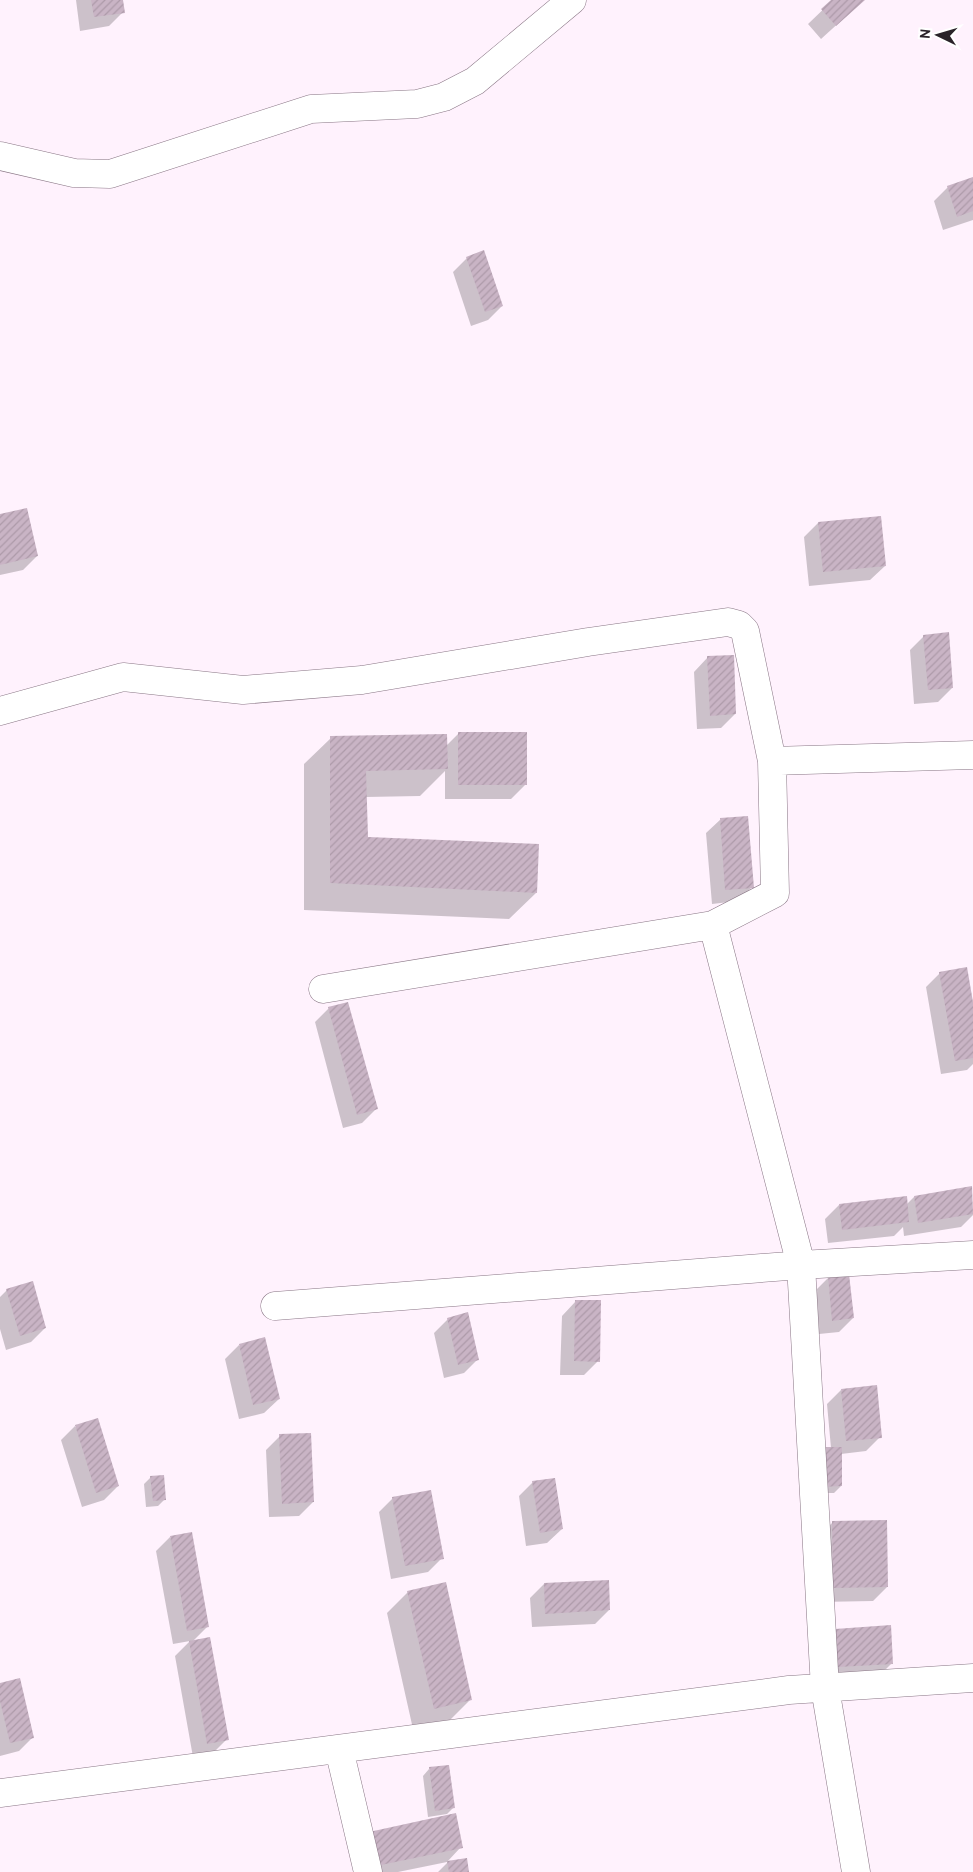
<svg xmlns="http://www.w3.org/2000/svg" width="973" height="1872" font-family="Overpass,sans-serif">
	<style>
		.shadow { fill: #0003 }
		.building { fill: url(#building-hatch) }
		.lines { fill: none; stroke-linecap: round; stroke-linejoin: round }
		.minor-casing { stroke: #897685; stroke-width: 29 }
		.minor { stroke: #fff; stroke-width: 28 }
	</style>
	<defs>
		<pattern id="building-hatch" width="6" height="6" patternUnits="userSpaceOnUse" patternTransform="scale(1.25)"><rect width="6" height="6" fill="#c9b4c5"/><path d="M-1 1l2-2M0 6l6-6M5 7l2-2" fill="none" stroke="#ad9aa9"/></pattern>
	</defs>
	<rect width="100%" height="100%" fill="#fff2fd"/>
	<path class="shadow" d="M 76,0 L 121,0 L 123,12 L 109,26 L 80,31 Z
		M 833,0 L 864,0 L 821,39 L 808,24 Z
		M 973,178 L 973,220 L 943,230 L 934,201 L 948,187 Z
		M 467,258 L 502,306 L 488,320 L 471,326 L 453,272 Z
		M 0,516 L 37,556 L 23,570 L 0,575 Z
		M 818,523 L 885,566 L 870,580 L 809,586 L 804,537 Z
		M 924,636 L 952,688 L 938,702 L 914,704 L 910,650 Z
		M 708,657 L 735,714 L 721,728 L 697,729 L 694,672 Z
		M 459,733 L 526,784 L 511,799 L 445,799 L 445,771 L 420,796 L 366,797 L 367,838 L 536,893 L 509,919 L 304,910 L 304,764 L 331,738 L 446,746 Z
		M 721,819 L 752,887 L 738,901 L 712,904 L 706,833 Z
		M 940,973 L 973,1009 L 973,1064 L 967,1070 L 941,1074 L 926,987 Z
		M 329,1008 L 376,1109 L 362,1123 L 343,1128 L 315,1022 Z
		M 971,1188 L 973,1215 L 961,1227 L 904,1236 L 903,1227 L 894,1236 L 828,1243 L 825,1219 L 839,1205 L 906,1205 L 914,1197 Z
		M 829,1277 L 853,1318 L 839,1332 L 819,1334 L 815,1291 Z
		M 7,1290 L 45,1328 L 31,1342 L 6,1350 L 0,1329 L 0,1297 Z
		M 576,1301 L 598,1361 L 584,1375 L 560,1375 L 562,1316 Z
		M 448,1319 L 478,1359 L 464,1373 L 444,1378 L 434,1333 Z
		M 239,1345 L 279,1399 L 264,1413 L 239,1419 L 225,1359 Z
		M 841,1390 L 880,1437 L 866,1451 L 841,1454 L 841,1486 L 834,1493 L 814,1493 L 831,1448 L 827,1404 Z
		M 75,1426 L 118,1486 L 104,1500 L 82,1507 L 61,1440 Z
		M 280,1436 L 313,1502 L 299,1516 L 269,1517 L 266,1450 Z
		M 151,1477 L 165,1499 L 158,1506 L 146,1507 L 144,1484 Z
		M 533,1482 L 562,1529 L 547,1543 L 526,1546 L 519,1496 Z
		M 393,1498 L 442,1558 L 428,1572 L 391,1579 L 379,1512 Z
		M 833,1522 L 887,1587 L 873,1601 L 819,1602 L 818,1537 Z
		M 170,1537 L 208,1626 L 193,1641 L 227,1739 L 213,1753 L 193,1757 L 175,1656 L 190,1641 L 173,1644 L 156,1551 Z
		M 544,1584 L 609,1610 L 595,1624 L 532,1627 L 530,1598 Z
		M 408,1592 L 471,1699 L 450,1720 L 413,1729 L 387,1613 Z
		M 822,1644 L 892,1663 L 878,1677 L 824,1681 Z
		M 0,1684 L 33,1737 L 19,1751 L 0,1756 Z
		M 429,1769 L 454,1807 L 447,1814 L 428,1817 L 423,1776 Z
		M 356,1847 L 461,1847 L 447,1862 L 398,1872 L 361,1872 Z
		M 448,1862 L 467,1872 L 438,1872 Z"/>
	<path class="building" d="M 91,0 L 123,0 L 125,13 L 94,17 Z
		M 831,0 L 865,0 L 836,26 L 821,9 Z
		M 973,177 L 973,211 L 957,217 L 947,186 Z
		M 484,250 L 503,306 L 485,312 L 466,257 Z
		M 27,508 L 38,556 L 0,565 L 0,514 Z
		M 881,516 L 886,566 L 823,572 L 818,522 Z
		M 949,632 L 953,688 L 928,690 L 923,635 Z
		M 734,655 L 736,714 L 710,716 L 707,656 Z
		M 458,732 L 527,732 L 527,785 L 458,785 Z
		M 447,734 L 448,769 L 366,771 L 368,837 L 539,844 L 537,893 L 330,883 L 330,736 Z
		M 748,816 L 754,888 L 725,890 L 720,818 Z
		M 967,967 L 973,1002 L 973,1058 L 955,1061 L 939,972 Z
		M 348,1002 L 378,1109 L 357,1115 L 328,1007 Z
		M 972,1186 L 973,1214 L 918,1223 L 914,1196 Z
		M 907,1196 L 909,1222 L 842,1230 L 839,1204 Z
		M 849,1274 L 854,1318 L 832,1321 L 828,1276 Z
		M 33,1281 L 46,1328 L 20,1336 L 6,1289 Z
		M 575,1300 L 601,1300 L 600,1362 L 574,1361 Z
		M 468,1312 L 479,1360 L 458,1365 L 447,1318 Z
		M 265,1337 L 280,1399 L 253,1405 L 239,1344 Z
		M 877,1385 L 882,1438 L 846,1441 L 841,1389 Z
		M 98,1418 L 119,1486 L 96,1493 L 75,1425 Z
		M 311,1433 L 314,1502 L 282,1504 L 279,1434 Z
		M 820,1447 L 842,1447 L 842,1486 L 821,1487 Z
		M 164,1475 L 166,1500 L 153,1501 L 150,1476 Z
		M 555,1478 L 563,1529 L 540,1533 L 532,1481 Z
		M 431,1490 L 444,1559 L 405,1566 L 392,1497 Z
		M 887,1520 L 888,1587 L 833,1588 L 832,1521 Z
		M 192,1532 L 209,1627 L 187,1631 L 170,1536 Z
		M 609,1580 L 610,1610 L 545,1614 L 544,1583 Z
		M 446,1582 L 472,1700 L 434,1709 L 407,1591 Z
		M 891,1625 L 893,1664 L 838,1667 L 835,1629 Z
		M 210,1637 L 229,1740 L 207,1744 L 189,1641 Z
		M 20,1678 L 34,1738 L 10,1743 L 0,1701 L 0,1683 Z
		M 449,1765 L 455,1808 L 435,1811 L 429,1767 Z
		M 456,1813 L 463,1848 L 376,1866 L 369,1832 Z
		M 467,1858 L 469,1872 L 449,1872 L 447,1861 Z"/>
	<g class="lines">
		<g class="minor-casing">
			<path id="minor" d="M 0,156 L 74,173 L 110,174 L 311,109 L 417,104 L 444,97 L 475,81 L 572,0
				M 0,711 L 123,677 L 243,690 L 362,680 L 588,642 L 728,622 L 739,625 L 745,631 L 772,761 L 775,893 L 713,925 L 323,989
				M 772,761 L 973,755
				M 713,925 L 801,1265 L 825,1688 L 856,1872
				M 275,1306 L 801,1265 L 973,1255
				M 339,1749 L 368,1872
				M 0,1793 L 789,1690 L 973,1678"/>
		</g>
		<use href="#minor" class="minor"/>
	</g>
	<g transform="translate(938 35) rotate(275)" stroke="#ffffff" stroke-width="4" paint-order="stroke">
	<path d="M0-4L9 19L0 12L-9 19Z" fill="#2a2329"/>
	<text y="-8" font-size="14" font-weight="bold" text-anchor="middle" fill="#2a2329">N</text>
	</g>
</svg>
